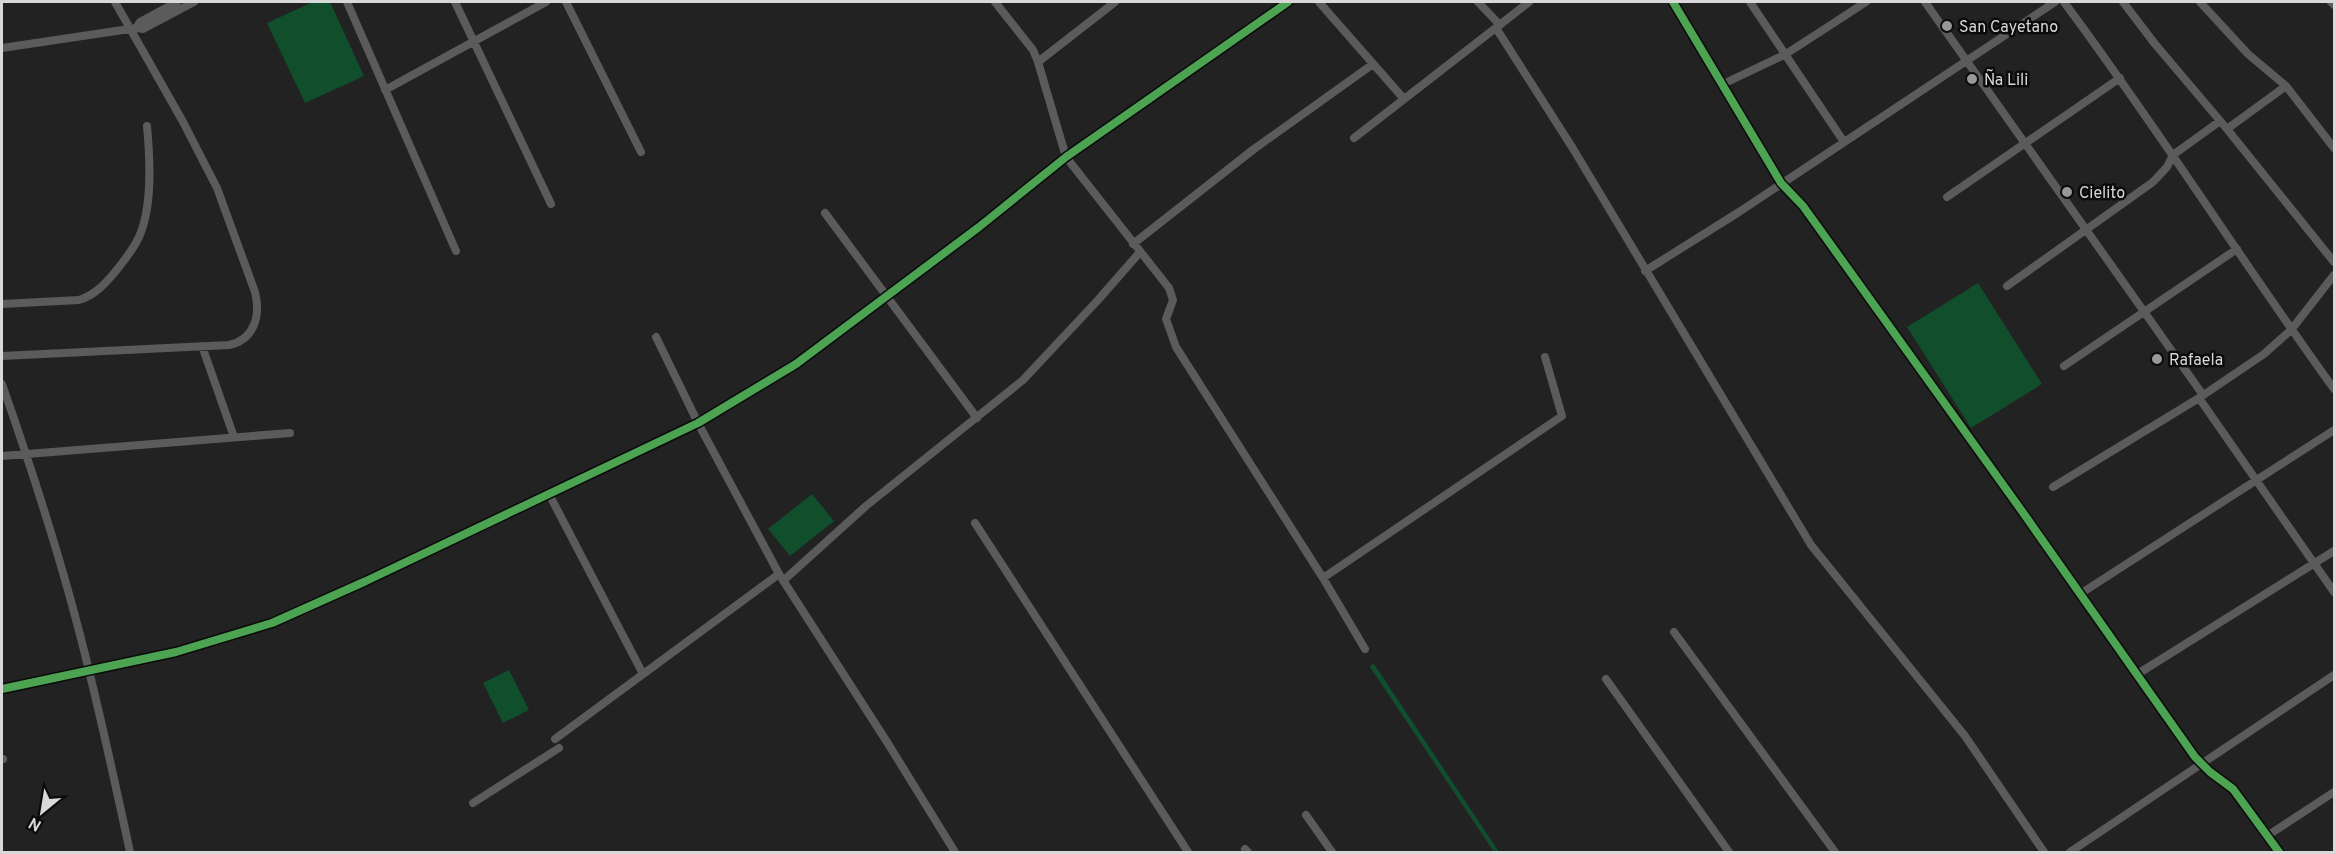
<svg xmlns="http://www.w3.org/2000/svg" width="2336" height="854" font-family="Overpass,sans-serif">
	<style>
		.green { fill: #104e2c }
		.lines { fill: none; stroke-linecap: round; stroke-linejoin: round }
		.street { stroke: #5b5b5c; stroke-width: 8 }
		.cycleway-casing { stroke: #0c0b0c; stroke-width: 11 }
		.cycleway { stroke: #4ca352; stroke-width: 8 }
		.poi-dot { fill: #989899; stroke: #0c0b0c; stroke-width: 2 }
		.labels { text-anchor: middle; stroke-width: 5; stroke-linejoin: round; paint-order: stroke }
		.poi-label { font-size: 16px; fill: #d8d7d9; stroke: #0c0b0c; text-anchor: start }
	</style>
	<rect width="100%" height="100%" fill="#222223"/>
	<path class="green" d="M 313,2 L 330,2 L 364,76 L 305,103 L 267,23 Z
		M 1978,283 L 2042,384 L 1971,428 L 1907,327 Z
		M 812,494 L 834,521 L 790,556 L 768,529 Z
		M 1372,664 L 1374,664 L 1499,852 L 1494,852 L 1370,667 Z
		M 509,670 L 529,710 L 503,723 L 483,683 Z"/>
	<g class="lines">
		<path class="street" d="M 347,2 L 456,251
			M 455,2 L 551,204
			M 566,2 L 641,152
			M 995,2 L 1033,50 L 1038,62 L 1066,157 L 1169,288 L 1173,300 L 1166,319 L 1176,347 L 1323,578 L 1365,649
			M 1319,2 L 1404,99
			M 1478,2 L 1500,25
			M 1673,2 L 1781,183 L 1803,206 L 2019,507 L 2195,757 L 2210,772 L 2233,789 L 2279,852
			M 1750,2 L 1844,142
			M 1925,2 L 2203,395
			M 2064,2 C 2158,128 2242,262 2334,389
			M 2123,2 L 2155,44 L 2227,129 L 2334,262
			M 2200,2 L 2248,54 L 2286,86 L 2334,148
			M 2331,2 L 2334,5
			M 136,28 L 140,22 L 177,2
			M 1496,28 L 1572,147 L 1811,545 L 1965,736 L 2044,852
			M 2,48 L 136,28 L 143,29 L 194,2
			M 1038,62 L 1115,2
			M 1723,84 L 1786,54 L 1866,2
			M 385,90 L 546,2
			M 2227,129 L 2286,86
			M 1354,138 L 1529,2
			M 1947,197 L 2120,78
			M 825,213 L 977,418
			M 1133,244 L 1254,149 L 1373,64
			M 1645,271 L 1739,212 L 2055,2
			M 2007,286 L 2153,182 L 2167,167 L 2173,155 L 2220,121
			M 2,304 L 79,300 C 95,295 105,284 115,272 C 124,261 133,250 139,237 C 153,206 150,158 147,126
			M 656,337 L 698,423 L 779,574 L 887,742 L 955,852
			M 202,346 L 234,437
			M 2,356 L 229,345 C 254,340 261,316 255,292 L 217,188 L 182,120 L 115,2
			M 2064,366 L 2237,249
			M 2,384 C 35,478 66,574 89,671 C 104,731 117,792 130,852
			M 2199,398 L 2334,592
			M 2,456 L 290,433
			M 2053,487 L 2199,398 L 2264,354 L 2291,330 L 2334,275
			M 549,494 L 643,674
			M 975,523 L 1188,852
			M 1323,578 L 1562,416 L 1545,357
			M 784,580 L 866,506 L 1023,380 L 1098,300 L 1140,252
			M 2080,594 L 2334,430
			M 1674,632 L 1835,852
			M 2136,675 L 2334,551
			M 1606,679 L 1729,852
			M 2,689 L 176,652 L 272,623 L 366,581 L 698,423 L 796,364 L 979,227 L 1066,157 L 1288,2
			M 555,739 L 779,574
			M 2,759 L 3,759
			M 473,803 L 559,748
			M 1306,815 L 1332,852
			M 2267,836 L 2334,792
			M 1245,849 L 1248,852
			M 2070,852 L 2334,675"/>
		<g class="cycleway-casing">
			<path id="cycleway" d="M 1673,2 L 1781,183 L 1803,206 L 2019,507 L 2195,757 L 2210,772 L 2233,789 L 2279,852
				M 2,689 L 176,652 L 272,623 L 366,581 L 698,423 L 796,364 L 979,227 L 1066,157 L 1288,2"/>
		</g>
		<use href="#cycleway" class="cycleway"/>
	</g>
	<g class="poi-dot">
		<circle cx="1947" cy="26" r="6"/>
		<circle cx="1972" cy="79" r="6"/>
		<circle cx="2067" cy="192" r="6"/>
		<circle cx="2157" cy="359" r="6"/>
	</g>
	<g class="labels">
		<g class="poi-label">
			<text x="1959" y="32">San Cayetano</text>
			<text x="1984" y="85">Ña Lili</text>
			<text x="2079" y="198">Cielito</text>
			<text x="2169" y="365">Rafaela</text>
		</g>
	</g>
	<rect width="2336" height="854" fill="none" stroke="#d8d7d9" stroke-width="6"/>
	<g transform="translate(42 812) rotate(210)" stroke="#0c0b0c" stroke-width="4.5" paint-order="stroke">
	<path d="M0-4.5L10 22L0 15L-10 22Z" fill="#d8d7d9"/>
	<text y="-9" font-size="16" font-weight="bold" text-anchor="middle" fill="#d8d7d9">N</text>
	</g>
</svg>
